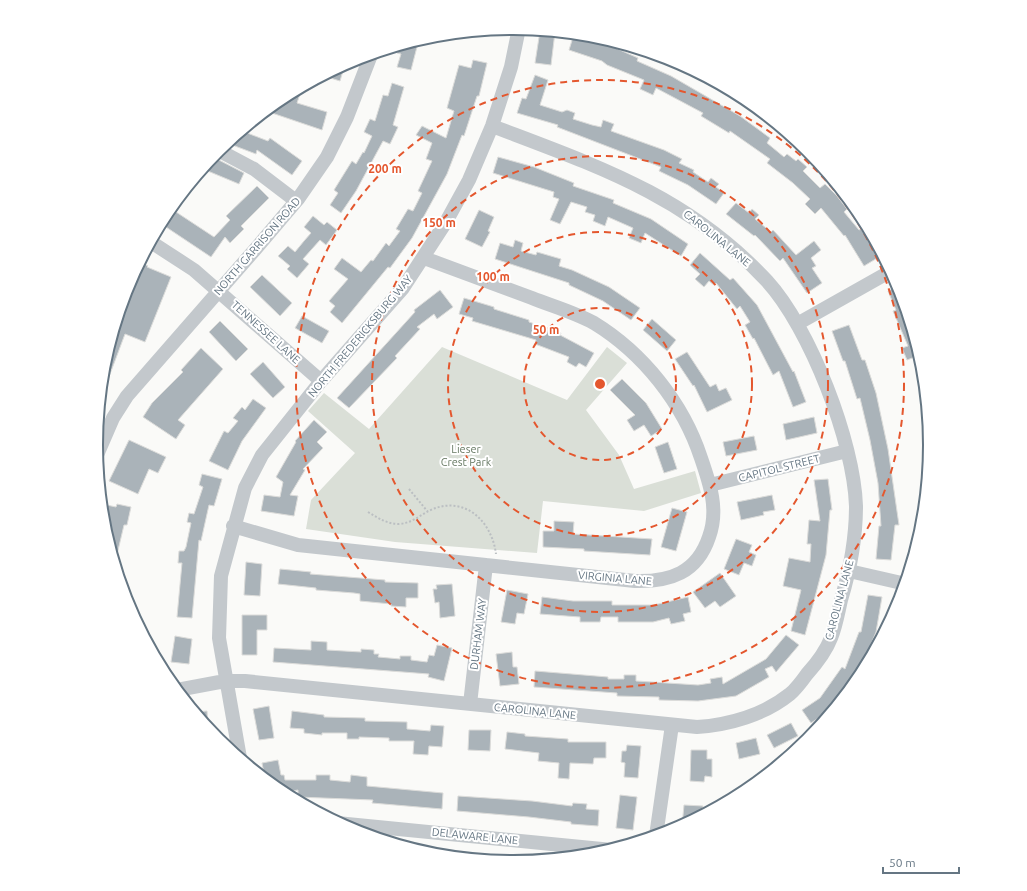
<svg xmlns="http://www.w3.org/2000/svg" width="1027" height="891" font-family="Ubuntu,sans-serif">
	<style>
		.green { fill: #dadfd7 }
		.building { fill: #aab3b9; stroke: #dcdcda }
		.lines { fill: none; stroke-linecap: round; stroke-linejoin: round }
		.path { stroke: #bbbfc2; stroke-width: 2; stroke-dasharray: 2 2; stroke-linecap: butt }
		.minor { stroke: #c3c8cc; stroke-width: 14 }
		.ring { fill: none; stroke: #e4572e; stroke-width: 2; stroke-dasharray: 7 5 }
		.labels { text-anchor: middle; stroke-width: 4; stroke-linejoin: round; paint-order: stroke }
		.street-label { font-size: 11px; fill: #657683; stroke: #fff }
		.park-label { font-size: 11px; fill: #687a64; stroke: #fff }
		.rim { fill: none; stroke: #657683; stroke-width: 2 }
		.centre { fill: #e4572e; stroke: #fff; stroke-width: 2 }
		.ring-label { font-size: 12px; text-anchor: middle; font-weight: bold; fill: #e4572e; stroke: #fff; stroke-width: 4; stroke-linejoin: round; paint-order: stroke }
	</style>
	<rect width="100%" height="100%" fill="#fafaf8"/>
	<path class="green" d="M 442,347 L 567,400 L 607,347 L 627,363 L 586,410 L 619,455 L 634,489 L 695,471 L 701,493 L 644,511 L 543,501 L 537,553 L 395,542 L 306,529 L 311,500 L 355,453 L 308,411 L 324,393 L 369,429 Z"/>
	<path class="building" d="M 540,31 L 555,32 L 551,65 L 535,63 Z
		M 574,34 L 604,43 L 638,58 L 637,61 L 671,76 L 740,116 L 770,138 L 767,143 L 784,157 L 787,154 L 796,161 L 798,159 L 807,167 L 803,171 L 820,188 L 825,184 L 837,196 L 847,209 L 844,212 L 859,230 L 861,229 L 879,257 L 864,266 L 845,235 L 844,236 L 821,208 L 815,214 L 805,204 L 810,199 L 793,183 L 767,163 L 770,159 L 730,131 L 729,133 L 701,116 L 703,113 L 656,88 L 653,95 L 640,89 L 644,80 L 607,65 L 602,61 L 569,50 Z
		M 413,42 L 418,43 L 411,70 L 397,67 L 401,54 L 397,53 L 399,46 Z
		M 473,60 L 487,63 L 479,96 L 477,96 L 464,136 L 462,135 L 447,174 L 412,238 L 390,268 L 388,267 L 342,323 L 330,312 L 335,306 L 329,301 L 348,279 L 334,269 L 342,258 L 361,272 L 371,260 L 373,261 L 386,243 L 389,246 L 400,231 L 396,229 L 408,209 L 413,211 L 422,193 L 418,191 L 432,161 L 426,159 L 432,143 L 416,135 L 422,126 L 446,138 L 454,111 L 447,108 L 459,65 L 471,68 Z
		M 345,64 L 340,81 L 324,76 Z
		M 535,75 L 548,80 L 540,105 L 562,112 L 567,110 L 575,113 L 573,119 L 592,125 L 601,127 L 603,120 L 614,124 L 611,131 L 664,150 L 682,159 L 679,163 L 694,170 L 693,172 L 708,182 L 711,178 L 719,184 L 716,187 L 724,193 L 716,204 L 688,185 L 659,171 L 661,167 L 557,127 L 558,125 L 517,113 L 522,98 L 526,99 Z
		M 392,83 L 404,87 L 393,125 L 398,127 L 390,144 L 383,141 L 356,191 L 341,213 L 330,205 L 338,193 L 334,190 L 352,161 L 356,164 L 363,152 L 364,153 L 372,136 L 364,132 L 370,119 L 375,121 L 383,95 L 388,96 Z
		M 302,88 L 297,103 L 327,112 L 322,130 L 266,111 L 282,98 Z
		M 242,131 L 268,141 L 270,138 L 302,161 L 292,175 L 257,150 L 256,154 L 227,143 Z
		M 213,157 L 244,173 L 239,184 L 203,169 Z
		M 498,157 L 534,167 L 574,183 L 573,186 L 614,200 L 613,203 L 651,219 L 688,244 L 681,256 L 645,233 L 641,243 L 629,238 L 633,228 L 608,217 L 605,226 L 593,221 L 595,215 L 585,212 L 587,207 L 571,202 L 560,224 L 550,220 L 559,199 L 553,197 L 554,192 L 493,173 Z
		M 257,186 L 269,198 L 241,226 L 244,229 L 230,243 L 225,237 L 211,257 L 163,225 L 173,210 L 214,237 L 230,220 L 226,216 Z
		M 736,203 L 749,213 L 752,209 L 759,215 L 755,219 L 771,232 L 773,230 L 796,255 L 814,241 L 821,250 L 811,258 L 816,266 L 812,268 L 822,283 L 807,293 L 783,258 L 780,261 L 755,235 L 754,236 L 726,214 Z
		M 479,210 L 494,217 L 488,231 L 490,232 L 482,247 L 465,239 Z
		M 313,216 L 324,225 L 327,222 L 337,230 L 326,245 L 320,240 L 303,259 L 309,264 L 297,278 L 287,269 L 290,266 L 278,256 L 288,246 L 295,252 L 304,241 L 311,233 L 304,227 Z
		M 515,240 L 523,243 L 521,251 L 536,255 L 537,252 L 561,259 L 559,266 L 572,270 L 609,287 L 640,308 L 631,320 L 603,301 L 569,285 L 569,283 L 495,259 L 500,243 L 513,247 Z
		M 700,253 L 730,280 L 733,278 L 757,305 L 793,372 L 794,371 L 806,402 L 793,407 L 779,371 L 773,375 L 754,338 L 753,339 L 745,325 L 750,322 L 740,306 L 737,309 L 716,283 L 714,285 L 709,281 L 704,287 L 695,279 L 700,274 L 690,265 Z
		M 140,262 L 148,266 L 147,267 L 171,277 L 145,342 L 125,334 L 104,390 L 102,390 L 104,364 L 128,286 Z
		M 262,275 L 292,303 L 280,316 L 250,287 Z
		M 899,286 L 920,355 L 907,360 L 902,348 L 908,346 L 893,311 L 896,310 L 888,291 Z
		M 440,290 L 453,307 L 437,319 L 434,314 L 417,327 L 420,329 L 395,356 L 397,358 L 349,408 L 337,398 L 415,312 L 414,310 Z
		M 464,298 L 494,307 L 494,309 L 529,320 L 529,322 L 561,333 L 560,335 L 594,353 L 586,367 L 579,363 L 576,367 L 567,362 L 569,357 L 535,344 L 536,340 L 472,321 L 473,318 L 459,314 Z
		M 302,316 L 329,331 L 322,343 L 295,328 Z
		M 652,319 L 676,340 L 667,351 L 643,330 Z
		M 220,321 L 248,349 L 236,361 L 209,332 Z
		M 849,325 L 862,360 L 865,360 L 876,393 L 888,449 L 899,525 L 895,525 L 891,560 L 876,559 L 879,526 L 881,526 L 878,483 L 870,440 L 860,398 L 857,399 L 845,361 L 843,361 L 832,331 Z
		M 201,348 L 223,369 L 178,420 L 185,425 L 176,439 L 143,417 L 152,403 L 183,372 L 181,370 Z
		M 687,352 L 710,387 L 716,384 L 719,391 L 726,388 L 732,400 L 707,412 L 694,385 L 693,386 L 675,359 Z
		M 263,362 L 285,387 L 273,398 L 250,374 Z
		M 622,379 L 646,403 L 662,429 L 651,436 L 644,425 L 634,431 L 627,420 L 635,415 L 610,390 Z
		M 253,399 L 266,408 L 242,441 L 228,470 L 209,461 L 224,431 L 228,433 L 238,421 L 233,418 L 242,407 L 245,410 Z
		M 814,417 L 817,433 L 786,440 L 783,424 Z
		M 314,420 L 327,432 L 317,442 L 323,448 L 303,469 L 305,470 L 290,495 L 298,496 L 294,516 L 261,511 L 264,495 L 280,497 L 283,482 L 276,477 L 296,442 L 295,441 Z
		M 754,436 L 757,450 L 726,456 L 723,442 Z
		M 129,440 L 166,457 L 158,473 L 149,469 L 138,494 L 109,481 Z
		M 668,442 L 677,469 L 664,473 L 655,447 Z
		M 202,474 L 222,479 L 214,506 L 209,505 L 201,541 L 199,540 L 192,618 L 177,617 L 182,563 L 178,563 L 179,551 L 184,551 L 186,547 L 191,523 L 187,522 L 189,513 L 194,514 L 203,487 L 199,485 Z
		M 828,479 L 832,510 L 830,510 L 826,555 L 805,635 L 791,631 L 801,590 L 783,586 L 789,558 L 810,562 L 811,544 L 807,544 L 809,520 L 820,521 L 814,480 Z
		M 772,495 L 775,510 L 763,512 L 764,515 L 741,520 L 737,502 Z
		M 102,504 L 116,507 L 117,504 L 131,507 L 127,525 L 124,525 L 115,563 L 104,527 Z
		M 672,508 L 687,512 L 676,551 L 661,547 Z
		M 554,521 L 574,522 L 573,534 L 652,539 L 650,555 L 584,551 L 584,549 L 543,547 L 543,531 L 554,531 Z
		M 736,539 L 752,545 L 749,552 L 756,555 L 752,566 L 744,563 L 739,575 L 724,569 Z
		M 246,562 L 262,564 L 260,596 L 244,595 Z
		M 280,569 L 311,572 L 310,574 L 385,580 L 385,582 L 418,583 L 418,598 L 406,598 L 406,607 L 391,606 L 391,604 L 360,601 L 360,594 L 354,593 L 316,590 L 316,588 L 278,584 Z
		M 720,573 L 736,596 L 720,607 L 715,601 L 705,608 L 693,592 Z
		M 452,584 L 455,616 L 440,618 L 439,602 L 435,603 L 433,589 L 437,589 L 436,585 Z
		M 507,590 L 528,594 L 524,614 L 517,613 L 515,624 L 501,622 Z
		M 868,595 L 882,597 L 876,632 L 871,644 L 876,646 L 874,653 L 865,669 L 860,667 L 829,711 L 811,723 L 802,710 L 820,698 L 842,667 L 845,669 L 859,632 L 861,632 Z
		M 542,597 L 573,601 L 612,601 L 612,605 L 654,605 L 688,597 L 691,612 L 683,614 L 685,621 L 671,624 L 669,618 L 653,622 L 618,622 L 618,617 L 601,617 L 600,622 L 580,622 L 580,617 L 540,614 Z
		M 242,615 L 267,615 L 267,630 L 257,630 L 257,655 L 242,655 Z
		M 786,635 L 799,645 L 776,672 L 772,666 L 765,669 L 769,677 L 736,696 L 698,701 L 659,700 L 659,697 L 617,696 L 617,693 L 534,687 L 535,671 L 608,677 L 608,679 L 624,679 L 624,675 L 636,675 L 636,681 L 698,685 L 711,683 L 710,679 L 722,677 L 723,684 L 766,659 Z
		M 175,636 L 192,639 L 189,664 L 171,662 Z
		M 311,641 L 327,642 L 327,650 L 361,652 L 361,649 L 374,650 L 374,654 L 379,654 L 378,657 L 400,659 L 400,656 L 411,656 L 411,660 L 427,662 L 429,655 L 434,656 L 437,645 L 452,648 L 444,681 L 428,677 L 429,674 L 273,662 L 274,648 L 311,650 Z
		M 512,652 L 513,667 L 517,667 L 519,684 L 500,686 L 496,654 Z
		M 269,706 L 274,738 L 259,740 L 253,709 Z
		M 207,711 L 208,728 L 194,712 Z
		M 292,711 L 324,715 L 324,717 L 365,718 L 365,721 L 407,722 L 407,729 L 430,731 L 431,725 L 444,726 L 442,747 L 429,746 L 428,755 L 413,754 L 414,741 L 389,741 L 389,738 L 359,737 L 359,739 L 347,739 L 347,733 L 322,733 L 322,735 L 304,733 L 304,729 L 290,728 Z
		M 791,723 L 798,736 L 774,748 L 767,735 Z
		M 469,730 L 491,730 L 490,751 L 468,750 Z
		M 507,732 L 525,734 L 525,736 L 568,739 L 568,742 L 606,742 L 606,758 L 594,758 L 593,764 L 570,763 L 569,779 L 558,778 L 559,763 L 538,761 L 539,753 L 505,749 Z
		M 756,738 L 760,754 L 739,759 L 736,743 Z
		M 627,745 L 641,746 L 638,778 L 624,777 L 625,763 L 621,762 L 622,751 L 626,751 Z
		M 691,750 L 707,750 L 707,759 L 712,759 L 712,777 L 705,776 L 704,782 L 690,781 Z
		M 278,760 L 281,775 L 284,775 L 285,780 L 316,780 L 316,775 L 330,775 L 330,780 L 350,782 L 351,775 L 367,777 L 367,786 L 443,793 L 442,809 L 372,803 L 373,800 L 298,797 L 298,790 L 281,793 L 265,779 L 262,763 Z
		M 620,795 L 637,797 L 633,830 L 616,828 Z
		M 458,796 L 532,801 L 572,806 L 573,803 L 587,804 L 586,809 L 599,810 L 598,826 L 571,824 L 571,822 L 529,817 L 457,811 Z
		M 684,805 L 703,806 L 702,816 L 682,826 Z"/>
	<g class="lines">
		<path class="path" d="M 409,489 L 428,512
			M 368,512 C 378,518 387,524 399,524 C 413,523 421,514 433,509 C 466,496 492,522 496,554"/>
		<path class="minor" d="M 218,150 L 254,169 L 296,201
			M 151,242 L 194,270 L 321,381
			M 797,324 L 891,271
			M 97,455 L 113,418 L 127,396 L 259,245 L 298,199 L 327,157 L 347,117 L 371,55
			M 710,485 L 847,451
			M 233,526 L 298,545 L 635,581 C 670,582 697,573 709,537 C 719,510 710,484 701,458 C 683,403 643,353 594,323 C 574,312 552,306 532,298 C 496,285 460,271 424,258
			M 849,571 L 906,584
			M 177,690 L 225,681 L 245,681 L 697,727 C 729,725 764,715 790,694 C 796,689 802,681 807,674 C 816,664 826,651 831,638 C 836,626 838,613 841,600 C 850,570 856,537 856,506 C 854,442 810,328 767,281 C 688,196 597,166 492,126
			M 470,704 L 486,565
			M 240,758 L 219,638 L 221,576 L 245,488 L 262,455 L 321,381 L 403,288 L 446,222 L 469,180 L 492,126 L 511,67 L 519,28
			M 337,823 L 612,850
			M 656,836 L 672,725"/>
	</g>
	<g class="ring">
		<circle cx="600" cy="384" r="76"/>
		<circle cx="600" cy="384" r="152"/>
		<circle cx="600" cy="384" r="228"/>
		<circle cx="600" cy="384" r="304"/>
	</g>
	<g class="labels">
		<g class="street-label">
			<text transform="translate(717 238) rotate(39)" y="4">CAROLINA LANE</text>
			<text transform="translate(257 246) rotate(-49)" y="4">NORTH GARRISON ROAD</text>
			<text transform="translate(266 332) rotate(42)" y="4">TENNESSEE LANE</text>
			<text transform="translate(360 336) rotate(-50)" y="4">NORTH FREDERICKSBURG WAY</text>
			<text transform="translate(779 468) rotate(-14)" y="4">CAPITOL STREET</text>
			<text transform="translate(615 578) rotate(5)" y="4">VIRGINIA LANE</text>
			<text transform="translate(839 600) rotate(-75)" y="4">CAROLINA LANE</text>
			<text transform="translate(478 634) rotate(-83)" y="4">DURHAM WAY</text>
			<text transform="translate(535 711) rotate(6)" y="4">CAROLINA LANE</text>
			<text transform="translate(475 836) rotate(6)" y="4">DELAWARE LANE</text>
		</g>
		<g class="park-label">
			<text x="466" y="453">Lieser<tspan x="466" dy="13">Crest Park</tspan></text>
		</g>
	</g>
	<path d="M0 0H1027V891H0ZM103 445a410 410 0 1 1 820 0a410 410 0 1 1-820 0Z" fill="#fff" fill-rule="evenodd"/>
	<path class="rim" d="M103 445a410 410 0 1 1 820 0a410 410 0 1 1-820 0Z"/>
	<circle cx="600" cy="384" r="6" class="centre"/>
	<g class="ring-label">
		<text x="385" y="173">200 m</text>
		<text x="439" y="227">150 m</text>
		<text x="493" y="281">100 m</text>
		<text x="546" y="334">50 m</text>
	</g>
	<path d="M883 867v6h76v-6" fill="none" stroke="#657683" stroke-width="2"/>
	<text x="889" y="867" font-size="12" fill="#657683" stroke="#ffffff" stroke-width="3" paint-order="stroke">50 m</text>
</svg>
